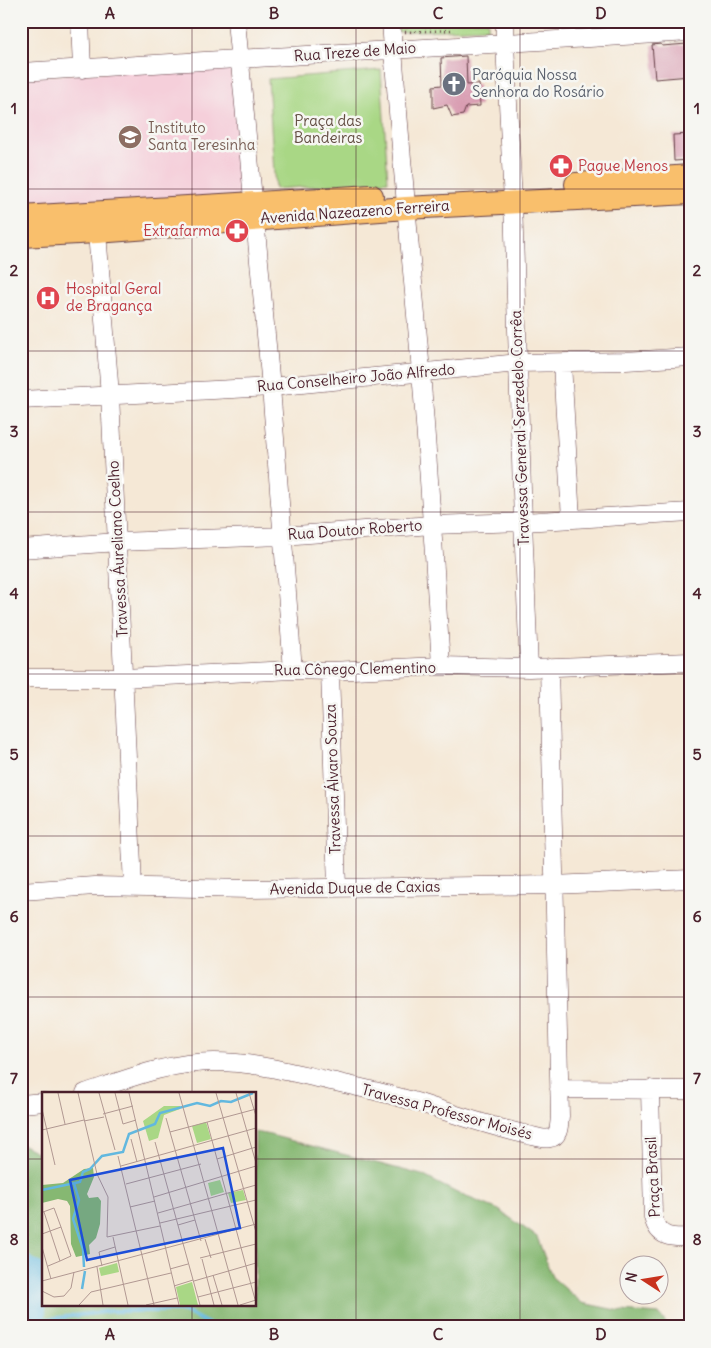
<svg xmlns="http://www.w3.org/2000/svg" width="711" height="1348" font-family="Delius,sans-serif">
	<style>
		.built { fill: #f5cfda }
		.green { fill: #a9d785; stroke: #7a7b58 }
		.forest { fill: #86b872; stroke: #686c4e }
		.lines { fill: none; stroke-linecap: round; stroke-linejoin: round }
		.stream { stroke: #62b8df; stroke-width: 4 }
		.river { stroke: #62b8df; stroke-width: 22 }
		.building { fill: #d797ad }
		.minor-casing { stroke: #643d45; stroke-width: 19 }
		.major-casing { stroke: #643d45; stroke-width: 24 }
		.path { stroke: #643d45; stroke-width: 2.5; stroke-dasharray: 1 4; stroke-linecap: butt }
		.minor { stroke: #fff; stroke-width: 18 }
		.major { stroke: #f9bf6c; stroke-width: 22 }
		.grid { fill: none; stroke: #4a1f2b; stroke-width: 1; stroke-opacity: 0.55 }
		.labels { text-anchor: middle; stroke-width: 5; stroke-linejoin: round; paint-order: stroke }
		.street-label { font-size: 15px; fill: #4a1f2b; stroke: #f6f6f2 }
		.worship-label { font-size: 15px; fill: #5b616d; stroke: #f6f6f2; text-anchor: start }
		.park-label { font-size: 15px; fill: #624d42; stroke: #f6f6f2 }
		.education-label { font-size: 15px; fill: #785e54; stroke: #f6f6f2; text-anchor: start }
		.health-label { font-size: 15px; fill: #be3a42; stroke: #f6f6f2; text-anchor: start }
		.inset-river { fill: none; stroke: #62b8df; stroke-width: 2.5 }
		.inset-road { fill: none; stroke: #b19892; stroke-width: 1 }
		.view { fill: #1d4ed8; fill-opacity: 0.15; stroke: #1d4ed8; stroke-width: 2.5 }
		.inset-edge { fill: none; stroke: #4a1f2b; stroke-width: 2.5 }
		.neatline { fill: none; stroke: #4a1f2b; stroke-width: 2 }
		.grid-label { font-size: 16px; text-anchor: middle; font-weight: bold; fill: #4a1f2b }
	</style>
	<rect width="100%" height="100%" fill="#f6f6f2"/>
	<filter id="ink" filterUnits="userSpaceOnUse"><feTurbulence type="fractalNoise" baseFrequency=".02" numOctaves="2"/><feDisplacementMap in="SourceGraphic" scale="10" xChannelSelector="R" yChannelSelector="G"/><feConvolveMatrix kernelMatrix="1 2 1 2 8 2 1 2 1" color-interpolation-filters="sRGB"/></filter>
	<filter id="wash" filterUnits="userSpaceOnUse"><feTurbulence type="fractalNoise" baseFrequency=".0096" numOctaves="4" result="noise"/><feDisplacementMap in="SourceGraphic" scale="20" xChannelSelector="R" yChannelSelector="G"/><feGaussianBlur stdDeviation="1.12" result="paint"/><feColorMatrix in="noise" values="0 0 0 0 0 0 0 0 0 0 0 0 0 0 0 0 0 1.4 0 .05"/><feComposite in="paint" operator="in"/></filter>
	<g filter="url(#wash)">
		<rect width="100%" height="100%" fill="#f5e8d6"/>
		<path class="built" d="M 230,63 L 246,195 L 21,210 L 21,78 Z"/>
		<path class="green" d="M 397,21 L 488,21 L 488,28 L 398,32 Z
			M 381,70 L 388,181 L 275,189 L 268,79 Z"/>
		<path class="forest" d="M 255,1132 L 270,1135 L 422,1175 L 457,1193 L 499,1210 L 537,1237 L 552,1277 L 582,1303 L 621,1311 L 659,1314 L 669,1327 L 21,1327 L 21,1144 L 44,1156 L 44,1304 L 255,1304 Z"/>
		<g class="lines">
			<path class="stream" d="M 34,1321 L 111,1311 L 184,1311 L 214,1327"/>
			<path class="river" d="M 21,1264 L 37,1273 L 34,1327"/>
		</g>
		<g id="blocks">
			<path class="building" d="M 661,44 L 662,46 L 687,44 L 688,55 L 690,55 L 690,76 L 655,79 L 652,45 Z
				M 466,56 L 467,85 L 479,84 L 480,106 L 466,107 L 463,115 L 452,117 L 447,105 L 433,108 L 433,86 L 442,85 L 441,58 Z
				M 690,134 L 690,160 L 674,161 L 673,135 Z"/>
		</g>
	</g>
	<g filter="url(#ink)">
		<use href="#blocks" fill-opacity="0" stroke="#643d45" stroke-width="1"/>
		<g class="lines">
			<g class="minor-casing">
				<path id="minor" d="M 80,21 L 82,69
					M 236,21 L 271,387 L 293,670
					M 391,21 C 399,138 411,255 421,372 C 429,470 435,568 441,666
					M 505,21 L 505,44 L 513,202 L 523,522 L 529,668
					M 21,72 L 690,32
					M 96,220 L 110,395 L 133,886
					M 562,363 L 571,519
					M 21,400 L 271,387 L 518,363 L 626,361 L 690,357
					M 21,549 L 118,542 L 282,536 L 432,525 L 523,522 L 690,512
					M 330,671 L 337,888
					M 21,678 L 123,678 L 293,670 L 330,671 L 441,666 L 529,668 L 690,662
					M 21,891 L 95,886 L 250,889 L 553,885 L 690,879
					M 559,1089 L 690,1090
					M 650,1089 L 653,1217 C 658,1238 671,1238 690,1237
					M 85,1093 C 127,1079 169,1062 214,1062 C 252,1062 286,1071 322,1079 C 357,1087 392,1094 426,1105 C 459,1116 493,1127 528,1135 C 534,1136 544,1140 550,1138 C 560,1137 559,1123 560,1116 L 549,667
					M 21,1104 L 44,1102"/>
			</g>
			<g class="major-casing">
				<path id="major" d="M 576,184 L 690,176
					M 21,217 L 372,196
					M 21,236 L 97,232 L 406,208 L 690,193"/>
			</g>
			<path class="path" d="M 406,28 L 411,21
				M 405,32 L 452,30"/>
			<use href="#minor" class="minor"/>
			<use href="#major" class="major"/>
		</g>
	</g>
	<path class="grid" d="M 192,21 L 192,1093M 356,21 L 356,1327M 520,21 L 520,1327M 21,189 L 690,189M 21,351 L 690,351M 21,512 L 690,512M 21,674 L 690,674M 21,836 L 690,836M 21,997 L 690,997M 21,1159 L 44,1159M 255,1159 L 690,1159M 192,1304 L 192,1327"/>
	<defs>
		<g id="church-disc" transform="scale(1.25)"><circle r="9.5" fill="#6b7280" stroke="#f6f6f2"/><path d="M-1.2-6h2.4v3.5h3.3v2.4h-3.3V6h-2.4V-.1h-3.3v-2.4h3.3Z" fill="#fff"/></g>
		<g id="school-disc" transform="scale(1.25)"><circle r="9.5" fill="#8d6e63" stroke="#f6f6f2"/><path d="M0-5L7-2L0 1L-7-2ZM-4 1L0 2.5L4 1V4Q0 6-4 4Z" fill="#fff"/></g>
		<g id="pharmacy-disc" transform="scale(1.25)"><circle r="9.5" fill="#e0444e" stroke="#f6f6f2"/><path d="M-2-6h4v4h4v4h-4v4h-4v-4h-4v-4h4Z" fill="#fff"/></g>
		<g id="hospital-disc" transform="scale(1.25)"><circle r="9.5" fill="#e0444e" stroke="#f6f6f2"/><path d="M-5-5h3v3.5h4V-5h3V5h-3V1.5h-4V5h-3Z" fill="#fff"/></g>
	</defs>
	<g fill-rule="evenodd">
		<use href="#church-disc" x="454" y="84"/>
		<use href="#school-disc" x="130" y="137"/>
		<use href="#pharmacy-disc" x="561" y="166"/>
		<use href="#pharmacy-disc" x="237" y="231"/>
		<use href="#hospital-disc" x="48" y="298"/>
	</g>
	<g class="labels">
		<g class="street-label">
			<text transform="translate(355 52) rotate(-4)" y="5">Rua Treze de Maio</text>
			<text transform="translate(355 212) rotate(-4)" y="5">Avenida Nazeazeno Ferreira</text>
			<text transform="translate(356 378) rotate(-5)" y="5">Rua Conselheiro João Alfredo</text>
			<text transform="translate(520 428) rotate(-92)" y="5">Travessa General Serzedelo Corrêa</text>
			<text transform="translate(355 530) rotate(-4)" y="5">Rua Doutor Roberto</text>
			<text transform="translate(118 549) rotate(-93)" y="5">Travessa Áureliano Coelho</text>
			<text transform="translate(355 669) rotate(-1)" y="5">Rua Cônego Clementino</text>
			<text transform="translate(333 779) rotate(-92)" y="5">Travessa Álvaro Souza</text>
			<text transform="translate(355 888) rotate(-1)" y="5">Avenida Duque de Caxias</text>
			<text transform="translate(447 1112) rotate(15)" y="5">Travessa Professor Moisés</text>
			<text transform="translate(653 1177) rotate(-93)" y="5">Praça Brasil</text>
		</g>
		<g class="worship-label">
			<text x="472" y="80">Paróquia Nossa<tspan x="472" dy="17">Senhora do Rosário</tspan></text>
		</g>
		<g class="park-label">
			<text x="328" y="126">Praça das<tspan x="328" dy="17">Bandeiras</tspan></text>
		</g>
		<g class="education-label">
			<text x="148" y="133">Instituto<tspan x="148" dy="17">Santa Teresinha</tspan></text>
		</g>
		<g class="health-label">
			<text x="578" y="171">Pague Menos</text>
			<text x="220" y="236" text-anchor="end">Extrafarma</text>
			<text x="66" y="294">Hospital Geral<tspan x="66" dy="17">de Bragança</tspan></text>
		</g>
	</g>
	<g transform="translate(42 1092)">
		<rect width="214" height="214" fill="#f5e8d6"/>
		<path d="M 122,14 L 138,14 L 138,17 L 122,23 L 116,46 L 107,49 L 101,29 ZM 164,30 L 169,47 L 155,51 L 150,34 ZM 178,88 L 182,100 L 169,104 L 166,91 ZM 201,98 L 204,108 L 189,111 L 186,101 ZM 75,171 L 77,180 L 59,184 L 57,176 ZM 150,190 L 156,213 L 138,213 L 134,195 Z" fill="#a9d785"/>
		<path d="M 51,76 L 52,85 L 45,102 L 47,106 L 56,105 L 59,109 L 58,132 L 54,146 L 47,153 L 48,162 L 34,165 L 29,152 L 28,114 L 25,109 L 16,107 L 0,111 L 0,93 L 21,91 L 42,77 Z" fill="#86b872"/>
		<path class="inset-river" d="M 32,91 L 37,108 L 31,127 L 41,157 L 42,175M 0,98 L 38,90 L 41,80 L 48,77 L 60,64 L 81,60 L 87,42 L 113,32 L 118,21 L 155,11 L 168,14 L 179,9 L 189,10 L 211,1M 40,197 L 43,179"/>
		<path class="inset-road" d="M 16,1 L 23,32M 36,1 L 55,82 L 66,105 L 65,145 L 118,134M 57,1 L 73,58M 73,1 L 81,32 L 94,28M 87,1 L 137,213M 137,1 L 196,213M 174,1 L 214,140M 194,1 L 214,71M 207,1 L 214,24M 0,17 L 13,73M 61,22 L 91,14M 124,26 L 159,149M 42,29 L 62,25M 165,30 L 214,211M 0,38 L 42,28M 128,40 L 214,17M 89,47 L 95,70M 113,50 L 158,213M 76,64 L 112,213M 175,67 L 214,55M 79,74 L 214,36M 84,92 L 159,72M 112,105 L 214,74M 88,115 L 113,109M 2,120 L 18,169 L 6,174M 116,121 L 214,93M 118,131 L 214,108M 136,133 L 153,128M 0,142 L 19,135 L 12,116 L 1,120M 71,145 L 86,213M 163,147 L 169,166M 0,155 L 9,187M 158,166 L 214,152M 160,167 L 172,213M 18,169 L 29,164 L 19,135M 60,174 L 57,160 L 73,155M 55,175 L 61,213M 128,177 L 146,172M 171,183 L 180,213M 0,189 L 214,132M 152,189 L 214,171M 132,194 L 151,188M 0,199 L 12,205 L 22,204 L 29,196 L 32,180M 156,205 L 214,190M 37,213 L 49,200 L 129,181M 104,213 L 135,206M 198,213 L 214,208"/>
		<path class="view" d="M 181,56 L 198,136 L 45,168 L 28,88 Z"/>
		<rect width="214" height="214" class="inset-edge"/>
	</g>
	<rect width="711" height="1348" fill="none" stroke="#f6f6f2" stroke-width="55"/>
	<g transform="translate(644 1280) rotate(282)"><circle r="24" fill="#f6f6f2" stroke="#b1a0a2"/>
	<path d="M0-4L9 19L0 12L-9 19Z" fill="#c8321e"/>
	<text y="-8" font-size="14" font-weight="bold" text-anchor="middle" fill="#4a1f2b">N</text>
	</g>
	<rect x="28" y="28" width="656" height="1292" class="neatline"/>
	<g class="grid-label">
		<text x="110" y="19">A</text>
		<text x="274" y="19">B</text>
		<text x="438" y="19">C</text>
		<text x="601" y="19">D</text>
		<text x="14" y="114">1</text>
		<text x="697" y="114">1</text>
		<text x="14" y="276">2</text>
		<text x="697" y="276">2</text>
		<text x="14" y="437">3</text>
		<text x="697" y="437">3</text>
		<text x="14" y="599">4</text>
		<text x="697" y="599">4</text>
		<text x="14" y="760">5</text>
		<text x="697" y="760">5</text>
		<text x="14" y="922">6</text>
		<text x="697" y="922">6</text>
		<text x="14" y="1084">7</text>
		<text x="697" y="1084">7</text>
		<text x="14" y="1245">8</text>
		<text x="697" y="1245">8</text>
		<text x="110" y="1340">A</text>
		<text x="274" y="1340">B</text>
		<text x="438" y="1340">C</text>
		<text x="601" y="1340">D</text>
	</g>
</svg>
